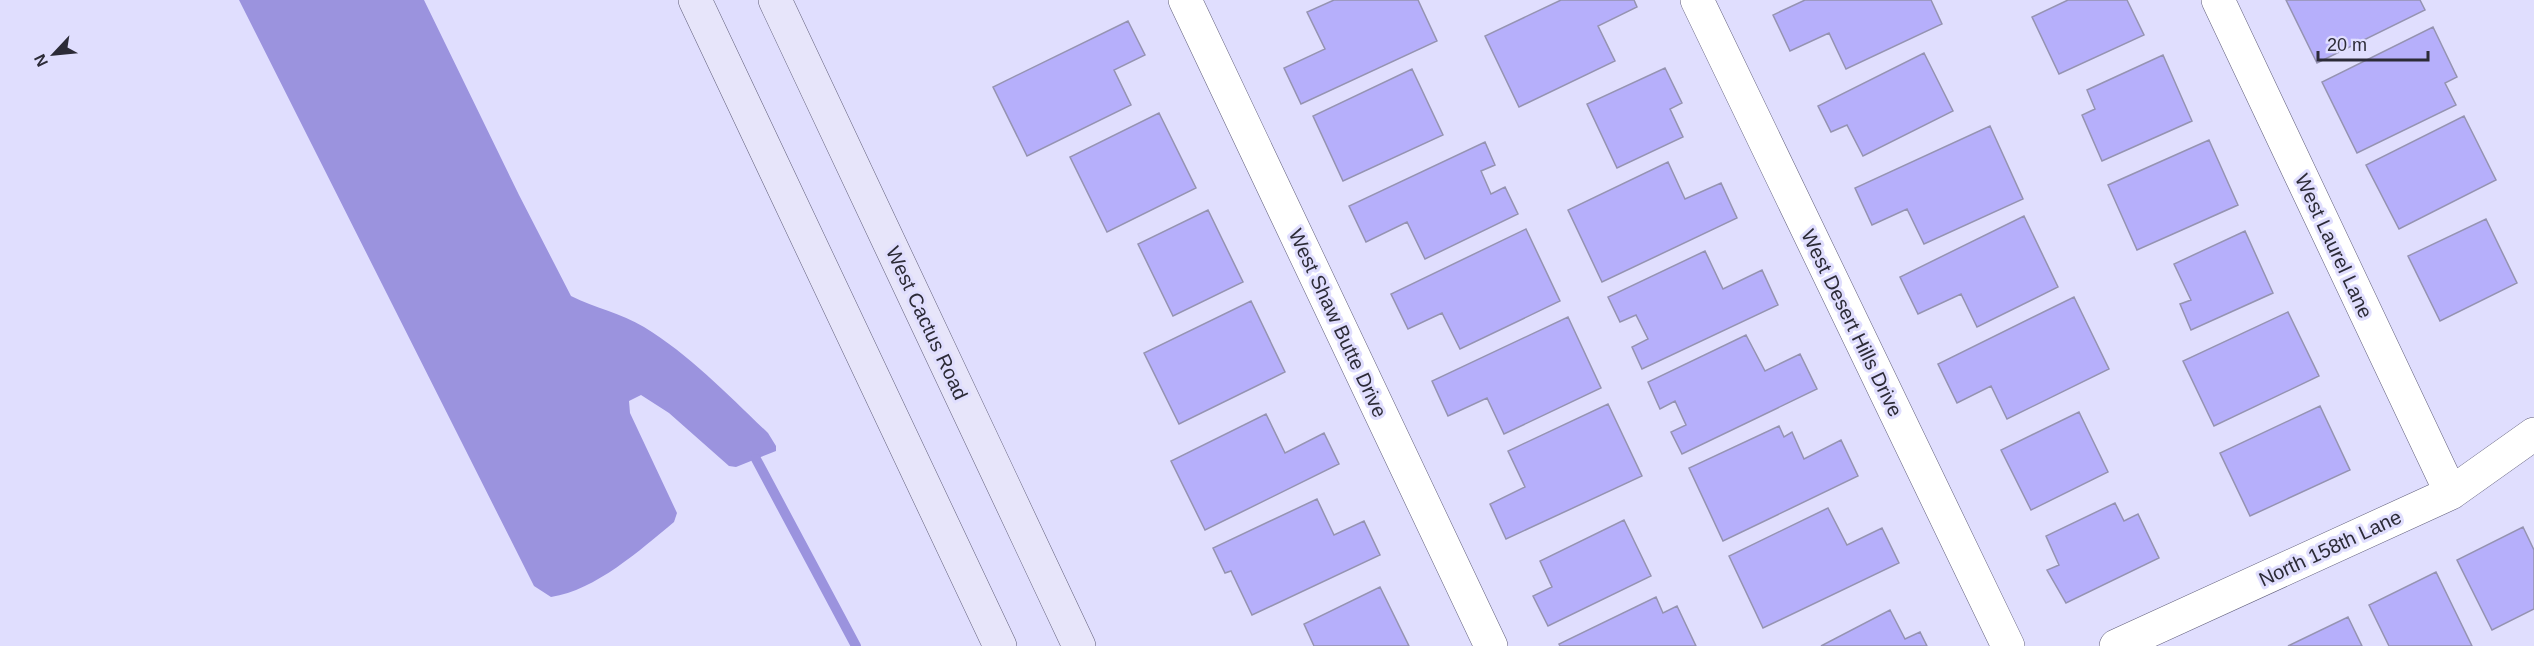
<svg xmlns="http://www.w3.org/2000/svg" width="2534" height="646" font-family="Arial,sans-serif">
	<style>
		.water { fill: #9b93de }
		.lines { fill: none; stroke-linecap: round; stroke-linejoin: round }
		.stream { stroke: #9b93de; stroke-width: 10 }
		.building { fill: #b6affb; stroke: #9593b1; stroke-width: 1.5 }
		.street-casing { stroke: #615f7b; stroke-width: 34 }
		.secondary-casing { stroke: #615f7b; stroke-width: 34 }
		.street { stroke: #fff; stroke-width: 33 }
		.secondary { stroke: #e7e5fa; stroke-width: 33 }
		.labels { text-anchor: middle; stroke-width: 6; stroke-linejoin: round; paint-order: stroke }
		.street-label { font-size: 20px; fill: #2c2b37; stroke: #e0defe }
	</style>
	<rect width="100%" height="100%" fill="#e0defe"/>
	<path class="water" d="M 239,0 L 424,0 L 519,195 L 571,296 C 595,308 621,313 644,327 C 690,355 729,396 768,433 L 776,446 L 776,451 L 736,467 L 729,466 L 669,413 L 641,395 L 629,401 L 630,413 L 677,513 L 674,522 C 640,550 596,590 551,597 L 534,586 Z"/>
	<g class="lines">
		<path class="stream" d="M 756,459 L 856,646"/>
	</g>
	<path class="building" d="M 1334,0 L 1418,0 L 1437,41 L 1301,104 L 1284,68 L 1325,49 L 1307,12 Z
		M 1561,0 L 1634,0 L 1637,7 L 1598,26 L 1615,61 L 1519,107 L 1485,36 Z
		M 1805,0 L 1931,0 L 1942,24 L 1846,69 L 1829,33 L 1790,51 L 1773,15 Z
		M 2068,0 L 2127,0 L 2144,35 L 2059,74 L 2032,17 Z
		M 2286,0 L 2420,0 L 2425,10 L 2317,63 Z
		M 1128,21 L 1145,55 L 1114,70 L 1131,105 L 1027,156 L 993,87 Z
		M 2433,27 L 2457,77 L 2445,83 L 2456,105 L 2357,153 L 2322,82 Z
		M 1924,53 L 1953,111 L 1863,156 L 1847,125 L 1831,132 L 1818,106 Z
		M 2163,55 L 2192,121 L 2102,161 L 2082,115 L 2095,109 L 2087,90 Z
		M 1665,68 L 1682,103 L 1670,109 L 1683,137 L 1617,168 L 1587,104 Z
		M 1412,69 L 1443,135 L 1343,181 L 1313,116 Z
		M 1159,113 L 1196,188 L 1107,232 L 1070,157 Z
		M 2464,116 L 2496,180 L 2399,229 L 2366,165 Z
		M 1990,126 L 2023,199 L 1924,244 L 1907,209 L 1872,225 L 1855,188 Z
		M 2209,140 L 2238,205 L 2137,250 L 2108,185 Z
		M 1485,142 L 1495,165 L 1481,171 L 1491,194 L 1505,187 L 1518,214 L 1425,259 L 1407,222 L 1366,242 L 1349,206 Z
		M 1668,162 L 1685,199 L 1721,183 L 1737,218 L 1602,282 L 1568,210 Z
		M 1208,210 L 1243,282 L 1173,316 L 1138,244 Z
		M 2024,216 L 2058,287 L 1977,327 L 1961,294 L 1918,314 L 1900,277 Z
		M 2486,219 L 2517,283 L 2440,321 L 2408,256 Z
		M 1526,229 L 1560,301 L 1460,349 L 1442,313 L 1408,329 L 1391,294 Z
		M 2245,231 L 2273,293 L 2191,330 L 2180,304 L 2191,300 L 2174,264 Z
		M 1705,251 L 1723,289 L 1762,270 L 1778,305 L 1642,369 L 1632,347 L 1648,339 L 1636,315 L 1620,322 L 1608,297 Z
		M 2074,297 L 2109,369 L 2007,419 L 1991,386 L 1957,403 L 1938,364 Z
		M 1251,301 L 1285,372 L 1179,424 L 1144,353 Z
		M 2288,312 L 2319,376 L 2214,426 L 2183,361 Z
		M 1568,317 L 1601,388 L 1504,434 L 1487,398 L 1448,416 L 1432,381 Z
		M 1746,335 L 1765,371 L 1800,354 L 1817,389 L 1682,454 L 1671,432 L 1686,425 L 1675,401 L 1660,409 L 1648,382 Z
		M 1608,404 L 1642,476 L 1506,539 L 1490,504 L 1525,487 L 1508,451 Z
		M 2320,406 L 2350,470 L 2250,516 L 2220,453 Z
		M 2079,412 L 2108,472 L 2031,510 L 2001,450 Z
		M 1266,414 L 1285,453 L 1324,433 L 1339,464 L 1205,530 L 1171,461 Z
		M 1779,426 L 1784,437 L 1792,432 L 1804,459 L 1841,440 L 1858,476 L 1723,541 L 1689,468 Z
		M 1317,499 L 1334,535 L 1364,521 L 1380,555 L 1252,615 L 1231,571 L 1225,573 L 1213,548 Z
		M 2115,503 L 2124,521 L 2138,514 L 2159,558 L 2066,603 L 2047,570 L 2059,565 L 2046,536 Z
		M 1828,508 L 1847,545 L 1882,528 L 1899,563 L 1763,628 L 1729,556 Z
		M 1624,520 L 1651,576 L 1548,626 L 1533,596 L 1552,587 L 1540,561 Z
		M 2523,527 L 2534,550 L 2534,609 L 2492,630 L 2457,560 Z
		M 2436,572 L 2472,646 L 2389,646 L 2369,605 Z
		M 1380,587 L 1409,646 L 1314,646 L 1304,624 Z
		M 1656,597 L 1663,613 L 1677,606 L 1696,646 L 1560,646 L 1559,644 Z
		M 1890,610 L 1905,639 L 1920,632 L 1927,646 L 1821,646 Z
		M 2348,617 L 2362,646 L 2288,646 Z"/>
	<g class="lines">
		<g class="street-casing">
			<path id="street" d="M 1185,0 L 1491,646
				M 1697,0 L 2008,646
				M 2218,0 L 2451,493
				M 2116,646 L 2451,493 L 2534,434"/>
		</g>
		<g class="secondary-casing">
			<path id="secondary" d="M 695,0 L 1000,646
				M 775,0 L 1079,646"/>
		</g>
		<use href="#street" class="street"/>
		<use href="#secondary" class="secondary"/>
	</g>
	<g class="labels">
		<g class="street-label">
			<text transform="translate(2334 246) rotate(65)" y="7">West Laurel Lane</text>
			<text transform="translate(927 323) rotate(65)" y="7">West Cactus Road</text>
			<text transform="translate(1338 323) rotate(65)" y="7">West Shaw Butte Drive</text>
			<text transform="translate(1852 323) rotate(64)" y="7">West Desert Hills Drive</text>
			<text transform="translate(2330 548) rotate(-25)" y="7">North 158th Lane</text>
		</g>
	</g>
	<g transform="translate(54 54) rotate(244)" stroke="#e0defe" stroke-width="4.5" paint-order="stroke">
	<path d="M0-4.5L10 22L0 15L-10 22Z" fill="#2c2b37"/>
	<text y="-9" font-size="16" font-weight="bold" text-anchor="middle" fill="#2c2b37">N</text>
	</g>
	<path d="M2318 51v9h110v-9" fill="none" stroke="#2c2b37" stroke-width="3"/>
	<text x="2327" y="51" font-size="18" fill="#2c2b37" stroke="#e0defe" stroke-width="4.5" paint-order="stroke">20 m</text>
</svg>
